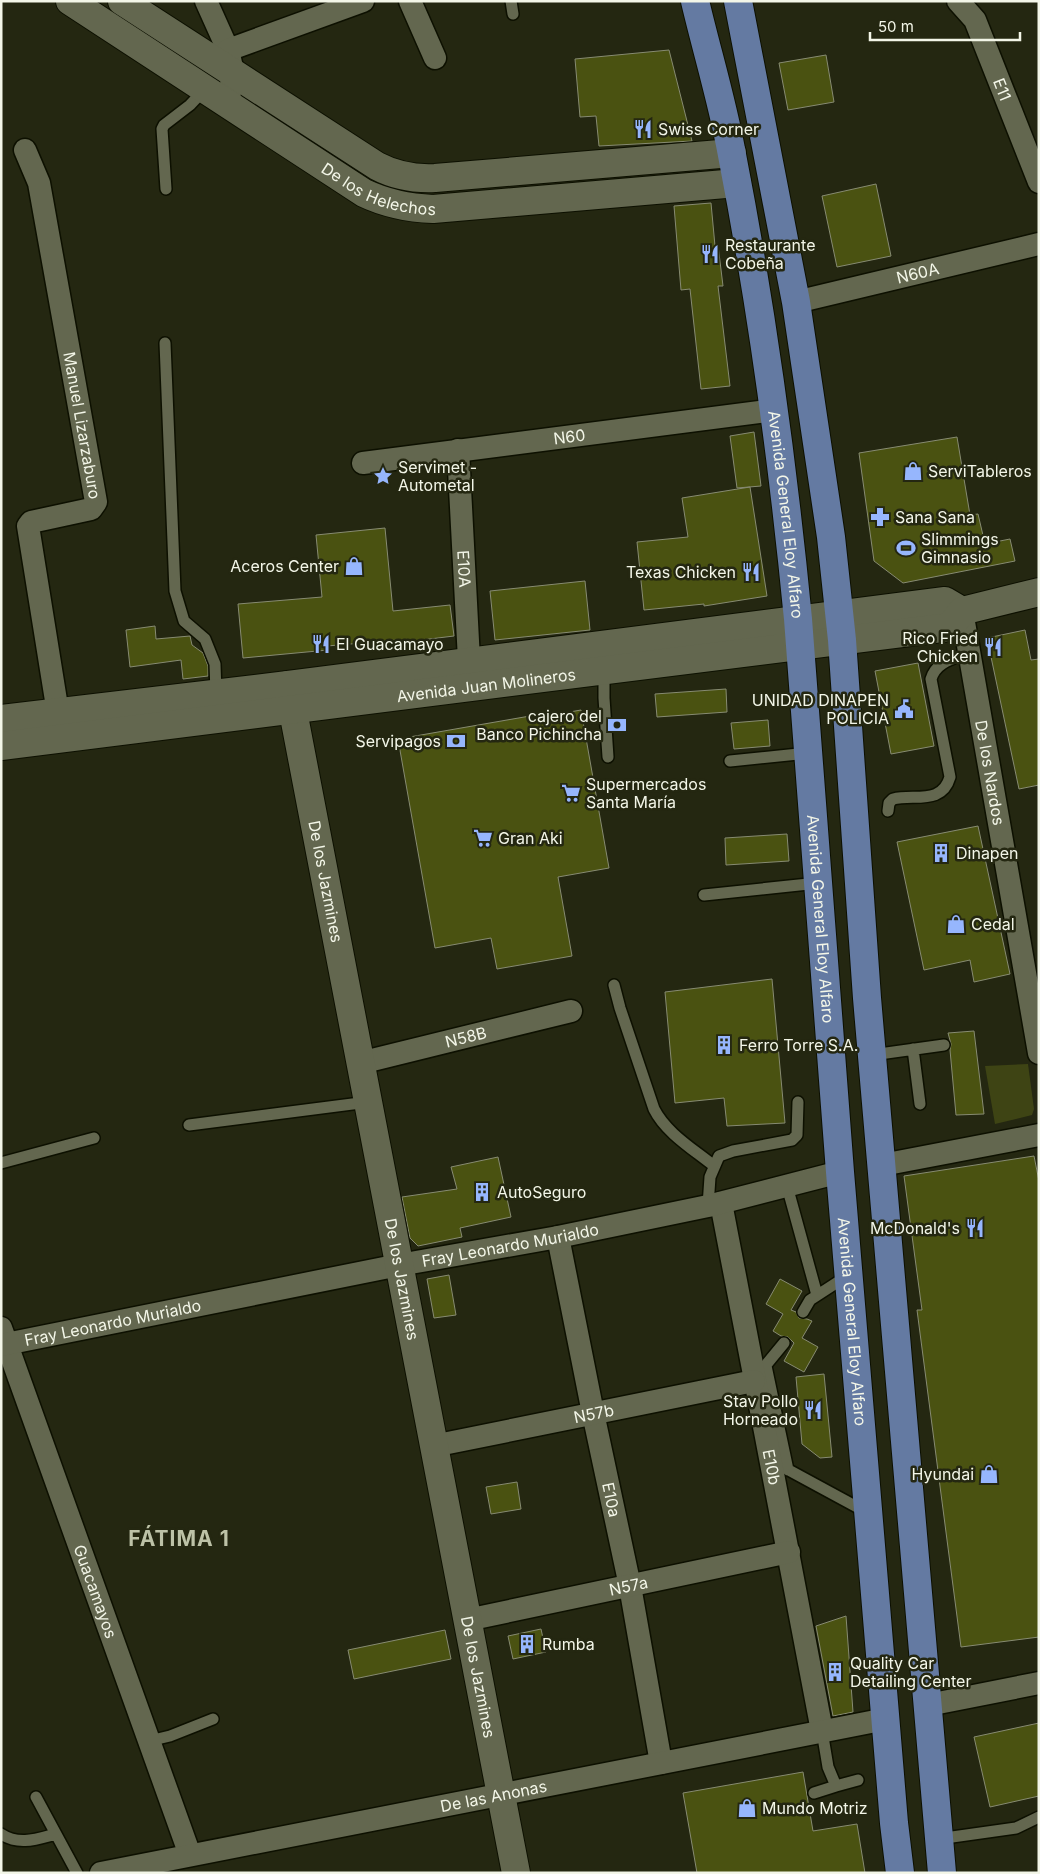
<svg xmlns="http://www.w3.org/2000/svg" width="1040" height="1874" font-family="Inter,sans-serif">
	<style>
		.green { fill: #3e4414 }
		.building { fill: #4a5211; stroke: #878b72 }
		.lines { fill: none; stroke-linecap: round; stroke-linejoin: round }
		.service-casing { stroke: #0d1000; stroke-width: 14 }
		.minor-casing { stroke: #0d1000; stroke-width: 25 }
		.tertiary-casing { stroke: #0d1000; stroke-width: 30 }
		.primary-casing { stroke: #0d1000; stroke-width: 30 }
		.service { stroke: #63674f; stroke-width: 11 }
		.minor { stroke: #63674f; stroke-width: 22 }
		.tertiary { stroke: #63674f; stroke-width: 28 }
		.primary { stroke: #647aa2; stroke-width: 28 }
		.labels { text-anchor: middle; stroke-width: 5; stroke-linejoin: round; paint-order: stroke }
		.street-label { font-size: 16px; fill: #f3f6e8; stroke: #242711 }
		.poi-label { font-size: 16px; fill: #f3f6e8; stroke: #242711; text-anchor: start }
		.district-label { font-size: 21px; font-weight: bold; letter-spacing: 1px; fill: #bdc2a7; stroke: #242711 }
	</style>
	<rect width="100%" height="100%" fill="#242711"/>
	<path class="green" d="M 1028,1064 L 1034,1109 L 1032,1115 L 995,1124 L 985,1066 Z"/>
	<path class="building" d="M 669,50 L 692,141 L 599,146 L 596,116 L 580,117 L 575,59 Z
		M 826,55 L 834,102 L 788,110 L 779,63 Z
		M 876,184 L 891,256 L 837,267 L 822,196 Z
		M 711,203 L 715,246 L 718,245 L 723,286 L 718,286 L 730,386 L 701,389 L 690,289 L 681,290 L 674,206 Z
		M 754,432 L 761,486 L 737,488 L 730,436 Z
		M 957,437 L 970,515 L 978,514 L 985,544 L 1010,539 L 1015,561 L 903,583 L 874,561 L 859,453 Z
		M 750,487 L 767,596 L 704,606 L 704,604 L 644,610 L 637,542 L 688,537 L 682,498 Z
		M 385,528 L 393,611 L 450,605 L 454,636 L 397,643 L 397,640 L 327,646 L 328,650 L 243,658 L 238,604 L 322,597 L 316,535 Z
		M 585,581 L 590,630 L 495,640 L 490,591 Z
		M 155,626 L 156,639 L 190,636 L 192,645 L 203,653 L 208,666 L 208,676 L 183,679 L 181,660 L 130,667 L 126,630 Z
		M 1025,630 L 1031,660 L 1039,659 L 1039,785 L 1019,789 L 987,638 Z
		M 918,663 L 934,746 L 891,754 L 875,671 Z
		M 726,689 L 727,712 L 657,717 L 655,694 Z
		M 581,710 L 609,868 L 558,877 L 572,956 L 497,969 L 491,938 L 435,948 L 398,739 L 530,716 L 530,719 Z
		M 768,720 L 770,746 L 734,749 L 731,723 Z
		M 978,826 L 1010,974 L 974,982 L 970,960 L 924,970 L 897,842 Z
		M 787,834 L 789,861 L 726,865 L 725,838 Z
		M 772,979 L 785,1123 L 727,1126 L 724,1098 L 675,1103 L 665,992 Z
		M 974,1031 L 984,1114 L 956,1115 L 950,1050 L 951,1044 L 948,1033 Z
		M 1034,1156 L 1039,1181 L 1039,1637 L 961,1647 L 917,1310 L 922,1310 L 904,1176 Z
		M 498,1157 L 511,1217 L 460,1228 L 462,1237 L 418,1246 L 410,1238 L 402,1197 L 457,1189 L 451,1167 Z
		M 449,1275 L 456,1315 L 434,1318 L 427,1279 Z
		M 780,1279 L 802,1291 L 791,1310 L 796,1312 L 799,1318 L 807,1319 L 812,1321 L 802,1338 L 818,1347 L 804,1372 L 784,1361 L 794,1343 L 788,1337 L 781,1336 L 773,1331 L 783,1314 L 766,1304 Z
		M 824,1374 L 832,1457 L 820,1458 L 802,1444 L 796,1377 Z
		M 517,1482 L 521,1509 L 491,1514 L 486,1487 Z
		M 846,1616 L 853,1712 L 833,1716 L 816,1626 Z
		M 541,1629 L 546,1652 L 513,1659 L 508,1636 Z
		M 445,1630 L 451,1659 L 354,1679 L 348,1650 Z
		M 1039,1723 L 1039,1796 L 990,1807 L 974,1737 Z
		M 803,1772 L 813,1831 L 857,1824 L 865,1873 L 697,1873 L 683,1793 Z"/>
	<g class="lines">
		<g class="service-casing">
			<path id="service" d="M 511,1 L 513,14
				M 166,189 L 162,129 L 164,125 L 190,105 L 205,89
				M 165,343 L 175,591 L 184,621 L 205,639 L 215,664 L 216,693
				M 604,670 L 604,698 L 608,757
				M 730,761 L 808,753
				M 888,811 L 889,803 L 893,799 C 915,794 942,805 950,777 L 931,679 C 936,662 952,659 968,653
				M 704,895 L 818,883
				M 614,985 L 620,1008 L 654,1109 C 666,1133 693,1149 714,1166
				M 913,1049 L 920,1104
				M 872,1055 L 944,1045
				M 189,1125 L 368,1102
				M 1,1163 L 94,1138
				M 787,1186 L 817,1295
				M 708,1206 L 710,1177 L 719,1156 L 733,1151 L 792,1140 L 797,1135 L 798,1102
				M 803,1312 L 810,1300 L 847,1276
				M 766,1366 L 788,1470
				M 761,1371 L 784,1343
				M 772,1461 L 868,1513
				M 822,1731 L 828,1767 L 836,1786 L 858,1780
				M 149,1741 L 170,1736 L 213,1719
				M 814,1793 L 836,1786
				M 36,1797 L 77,1873
				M 1,1834 C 19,1846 37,1839 56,1834
				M 938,1839 L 1016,1828 L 1039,1817"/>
		</g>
		<g class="minor-casing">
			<g id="minor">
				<path d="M 206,1 L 228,50 L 233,72 L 228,105"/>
				<path d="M 410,1 L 435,58"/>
				<path id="s1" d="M 958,1 L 975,20 L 1039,182"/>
				<path d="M 228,50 L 363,1"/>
				<path id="s2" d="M 25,150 L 39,183 L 96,502 L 91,509 L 31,522 L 28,526 L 58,713"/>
				<path id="s3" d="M 796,302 L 1039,244"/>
				<path id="s4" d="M 458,450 L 470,679"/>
				<path id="s5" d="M 363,463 L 775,410"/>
				<path id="s6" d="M 962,611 L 1039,1053"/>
				<path id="s7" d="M 360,1063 L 571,1011"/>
				<path d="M 882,1165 L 1039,1135"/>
				<path id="s8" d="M 721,1203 C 754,1379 790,1555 822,1731"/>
				<path id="s9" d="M 558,1237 L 593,1413 L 630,1586 L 661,1763"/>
				<path id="s10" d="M 1,1328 L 190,1855"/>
				<path id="s11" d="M 1,1345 L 399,1265 L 558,1237 L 708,1206 L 840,1172"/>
				<path id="s12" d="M 433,1446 L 754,1381"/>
				<path id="s13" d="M 467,1620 L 789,1552"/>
				<path d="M 928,1705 L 1039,1683"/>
				<path id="s14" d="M 101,1873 L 886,1719"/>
			</g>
		</g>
		<g class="tertiary-casing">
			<g id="tertiary">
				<path id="s15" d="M 70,1 L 364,193 C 387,204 408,208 433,209 L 737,183"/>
				<path d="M 122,1 L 377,166 C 396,176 414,179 435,178 L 732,153"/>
				<path id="s16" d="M 288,685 L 516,1873"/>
				<path d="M 1,719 L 288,685 L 945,601 L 962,611"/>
				<path id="s17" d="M 1,746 L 950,627 L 962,611 L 1039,592"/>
			</g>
		</g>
		<g class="primary-casing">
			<g id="primary">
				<path id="s18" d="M 695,1 C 707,52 723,104 732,155 C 762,309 783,464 798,619 L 840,1172 L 894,1823 L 900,1873"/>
				<path d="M 738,1 L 796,302 L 831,537 L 842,640 L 867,998 L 942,1873"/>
			</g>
		</g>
		<use href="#service" class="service"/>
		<use href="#minor" class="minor"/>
		<use href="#tertiary" class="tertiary"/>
		<use href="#primary" class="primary"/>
	</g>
	<defs>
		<g id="restaurant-bare" transform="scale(1.5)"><path d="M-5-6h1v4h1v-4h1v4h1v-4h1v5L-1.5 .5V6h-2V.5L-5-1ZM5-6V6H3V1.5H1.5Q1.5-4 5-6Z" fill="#96b6fd" stroke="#242711" stroke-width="2.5" paint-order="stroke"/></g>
		<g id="shop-bare" transform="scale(1.5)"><path d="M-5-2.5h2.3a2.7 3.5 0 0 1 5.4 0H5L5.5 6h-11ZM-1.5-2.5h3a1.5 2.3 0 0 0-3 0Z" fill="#96b6fd" stroke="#242711" stroke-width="2.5" paint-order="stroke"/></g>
		<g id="sight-bare" transform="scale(1.5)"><path d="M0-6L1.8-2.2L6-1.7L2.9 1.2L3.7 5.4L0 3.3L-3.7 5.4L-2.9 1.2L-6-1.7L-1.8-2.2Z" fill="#96b6fd" stroke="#242711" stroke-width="2.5" paint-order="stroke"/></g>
		<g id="pharmacy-bare" transform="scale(1.5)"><path d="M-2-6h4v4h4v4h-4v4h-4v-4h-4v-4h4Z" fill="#96b6fd" stroke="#242711" stroke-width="2.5" paint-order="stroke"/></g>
		<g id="stadium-bare" transform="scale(1.5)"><path d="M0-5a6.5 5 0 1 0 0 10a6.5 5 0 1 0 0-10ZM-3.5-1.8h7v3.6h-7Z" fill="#96b6fd" stroke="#242711" stroke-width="2.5" paint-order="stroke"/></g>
		<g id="civic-bare" transform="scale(1.5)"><path d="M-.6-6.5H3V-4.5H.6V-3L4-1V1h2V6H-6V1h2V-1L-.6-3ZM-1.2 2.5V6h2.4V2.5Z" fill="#96b6fd" stroke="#242711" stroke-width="2.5" paint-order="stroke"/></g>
		<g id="bank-bare" transform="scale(1.5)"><path d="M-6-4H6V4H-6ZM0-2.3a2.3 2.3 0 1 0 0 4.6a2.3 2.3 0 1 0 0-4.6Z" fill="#96b6fd" stroke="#242711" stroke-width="2.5" paint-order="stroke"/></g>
		<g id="supermarket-bare" transform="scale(1.5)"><path d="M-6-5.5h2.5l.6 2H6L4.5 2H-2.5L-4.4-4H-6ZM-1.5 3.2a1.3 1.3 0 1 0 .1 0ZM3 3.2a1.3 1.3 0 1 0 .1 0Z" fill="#96b6fd" stroke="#242711" stroke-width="2.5" paint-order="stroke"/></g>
		<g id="building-bare" transform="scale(1.5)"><path d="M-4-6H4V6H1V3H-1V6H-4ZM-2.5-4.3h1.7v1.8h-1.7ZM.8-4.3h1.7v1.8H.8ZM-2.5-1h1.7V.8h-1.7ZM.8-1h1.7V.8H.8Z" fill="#96b6fd" stroke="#242711" stroke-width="2.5" paint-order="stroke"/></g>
	</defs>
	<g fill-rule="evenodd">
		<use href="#restaurant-bare" x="643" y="129"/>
		<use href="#restaurant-bare" x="710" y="254"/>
		<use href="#shop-bare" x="913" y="471"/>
		<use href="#sight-bare" x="383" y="476"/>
		<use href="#pharmacy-bare" x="880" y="517"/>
		<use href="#stadium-bare" x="906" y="548"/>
		<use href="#shop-bare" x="354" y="566"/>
		<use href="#restaurant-bare" x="751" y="572"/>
		<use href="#restaurant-bare" x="321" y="644"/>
		<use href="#restaurant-bare" x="993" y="647"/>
		<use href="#civic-bare" x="904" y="709"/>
		<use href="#bank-bare" x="617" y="725"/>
		<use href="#bank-bare" x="456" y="741"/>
		<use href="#supermarket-bare" x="571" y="793"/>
		<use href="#supermarket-bare" x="483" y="838"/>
		<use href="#building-bare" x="941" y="853"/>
		<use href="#shop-bare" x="956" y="924"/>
		<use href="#building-bare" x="724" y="1045"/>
		<use href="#building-bare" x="482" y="1192"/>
		<use href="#restaurant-bare" x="975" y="1228"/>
		<use href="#restaurant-bare" x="813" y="1410"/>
		<use href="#shop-bare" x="989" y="1474"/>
		<use href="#building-bare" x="527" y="1644"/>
		<use href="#building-bare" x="835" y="1672"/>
		<use href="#shop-bare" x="747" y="1808"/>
	</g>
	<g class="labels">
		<g class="street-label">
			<text dy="6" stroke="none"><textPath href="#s1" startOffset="100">E11</textPath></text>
			<text dy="6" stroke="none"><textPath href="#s15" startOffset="364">De los Helechos</textPath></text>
			<text dy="6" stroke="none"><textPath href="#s3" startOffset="125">N60A</textPath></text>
			<text dy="6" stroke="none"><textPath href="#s2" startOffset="282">Manuel Lizarzaburo</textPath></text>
			<text dy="6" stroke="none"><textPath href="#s5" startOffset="208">N60</textPath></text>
			<text dy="6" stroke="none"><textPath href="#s18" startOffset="522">Avenida General Eloy Alfaro</textPath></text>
			<text dy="6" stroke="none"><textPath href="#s4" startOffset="119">E10A</textPath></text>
			<text dy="6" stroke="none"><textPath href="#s17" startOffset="489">Avenida Juan Molineros</textPath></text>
			<text dy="6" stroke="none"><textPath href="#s6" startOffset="164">De los Nardos</textPath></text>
			<text dy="6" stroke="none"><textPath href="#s16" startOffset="200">De los Jazmines</textPath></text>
			<text dy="6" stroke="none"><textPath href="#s18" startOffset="928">Avenida General Eloy Alfaro</textPath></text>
			<text dy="6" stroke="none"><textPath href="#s7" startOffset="109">N58B</textPath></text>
			<text dy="6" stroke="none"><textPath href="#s11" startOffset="519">Fray Leonardo Murialdo</textPath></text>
			<text dy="6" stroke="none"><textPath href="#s16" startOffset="605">De los Jazmines</textPath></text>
			<text dy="6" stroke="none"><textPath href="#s18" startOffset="1332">Avenida General Eloy Alfaro</textPath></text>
			<text dy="6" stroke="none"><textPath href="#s11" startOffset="114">Fray Leonardo Murialdo</textPath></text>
			<text dy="6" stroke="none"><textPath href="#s12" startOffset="164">N57b</textPath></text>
			<text dy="6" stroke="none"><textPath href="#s8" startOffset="269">E10b</textPath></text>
			<text dy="6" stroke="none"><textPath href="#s9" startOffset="268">E10a</textPath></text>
			<text dy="6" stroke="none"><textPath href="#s13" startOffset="165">N57a</textPath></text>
			<text dy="6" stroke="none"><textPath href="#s10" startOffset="280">Guacamayos</textPath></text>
			<text dy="6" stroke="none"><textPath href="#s16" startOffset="1010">De los Jazmines</textPath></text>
			<text dy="6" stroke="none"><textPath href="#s14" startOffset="400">De las Anonas</textPath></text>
		</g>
		<g class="poi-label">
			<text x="658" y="135">Swiss Corner</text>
			<text x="725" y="251">Restaurante<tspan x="725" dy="18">Cobeña</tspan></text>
			<text x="398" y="473">Servimet -<tspan x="398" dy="18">Autometal</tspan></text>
			<text x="928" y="477">ServiTableros</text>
			<text x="895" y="523">Sana Sana</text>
			<text x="921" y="545">Slimmings<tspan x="921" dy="18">Gimnasio</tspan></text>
			<text x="339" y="572" text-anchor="end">Aceros Center</text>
			<text x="736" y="578" text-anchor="end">Texas Chicken</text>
			<text x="978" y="644" text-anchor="end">Rico Fried<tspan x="978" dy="18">Chicken</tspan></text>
			<text x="336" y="650">El Guacamayo</text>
			<text x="889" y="706" text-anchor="end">UNIDAD DINAPEN<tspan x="889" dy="18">POLICIA</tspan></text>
			<text x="602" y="722" text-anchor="end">cajero del<tspan x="602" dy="18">Banco Pichincha</tspan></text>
			<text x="441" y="747" text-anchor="end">Servipagos</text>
			<text x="586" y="790">Supermercados<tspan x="586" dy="18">Santa María</tspan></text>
			<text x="498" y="844">Gran Aki</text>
			<text x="956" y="859">Dinapen</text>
			<text x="971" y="930">Cedal</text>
			<text x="739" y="1051">Ferro Torre S.A.</text>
			<text x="497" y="1198">AutoSeguro</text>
			<text x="960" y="1234" text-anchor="end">McDonald's</text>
			<text x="798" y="1407" text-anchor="end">Stav Pollo<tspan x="798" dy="18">Horneado</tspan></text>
			<text x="974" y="1480" text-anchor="end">Hyundai</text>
			<text x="542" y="1650">Rumba</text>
			<text x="850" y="1669">Quality Car<tspan x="850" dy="18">Detailing Center</tspan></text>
			<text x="762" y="1814">Mundo Motriz</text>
		</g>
		<g class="district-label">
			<text x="179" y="1546">FÁTIMA 1</text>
		</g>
	</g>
	<rect width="1040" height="1874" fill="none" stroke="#f3f6e8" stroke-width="5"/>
	<path d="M870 32v8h150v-8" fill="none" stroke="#f3f6e8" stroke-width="2.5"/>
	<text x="878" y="32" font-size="15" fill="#f3f6e8" stroke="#242711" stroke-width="4" paint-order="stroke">50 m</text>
</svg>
